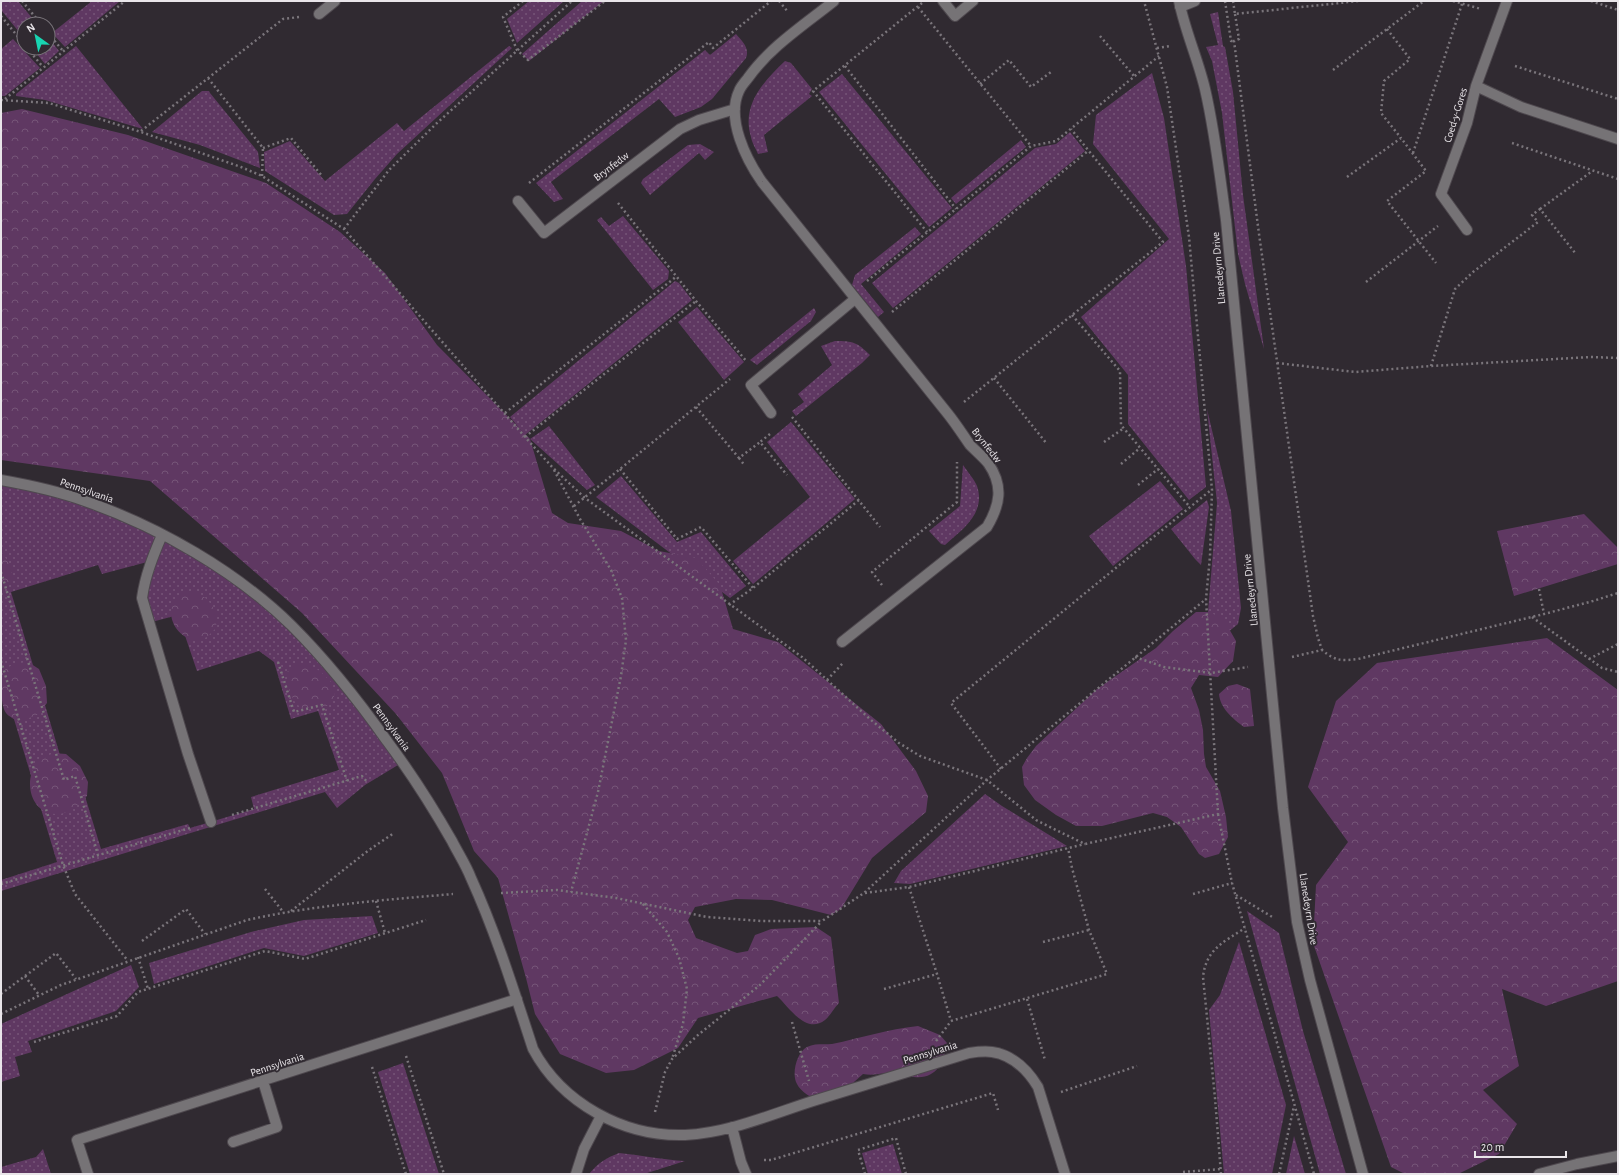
<svg xmlns="http://www.w3.org/2000/svg" width="1619" height="1175" font-family="'Alegreya Sans',sans-serif">
	<style>
		.grass { fill: url(#grass-dots); fill-rule: evenodd }
		.forest { fill: url(#forest-crowns) }
		.lines { fill: none; stroke-linecap: round; stroke-linejoin: round }
		.minor-casing { stroke: #4e484e; stroke-width: 12 }
		.path { stroke: #7a757b; stroke-width: 2.5; stroke-dasharray: 2 3; stroke-linecap: butt }
		.minor { stroke: #767376; stroke-width: 10 }
		.labels { text-anchor: middle; stroke-width: 4; stroke-linejoin: round; paint-order: stroke }
		.street-label { font-size: 11px; fill: #e9e5e9; stroke: #302a31 }
	</style>
	<defs>
		<pattern id="grass-dots" width="8" height="8" patternUnits="userSpaceOnUse"><rect width="8" height="8" fill="#5f3862"/><path d="M2 2h.1M6 6h.1" fill="none" stroke="#765578" stroke-width="1.8" stroke-linecap="round"/></pattern>
		<pattern id="forest-crowns" width="20" height="18" patternUnits="userSpaceOnUse"><rect width="20" height="18" fill="#5f3862"/><path d="M2 6a3 3 0 1 1 6 0M12 15a3 3 0 1 1 6 0" fill="none" stroke="#765578"/></pattern>
	</defs>
	<rect width="100%" height="100%" fill="#302a31"/>
	<path class="grass" d="M 1,1 L 18,1 L 37,24 L 24,24 L 24,38 L 1,10 Z
		M 92,1 L 120,1 L 65,47 L 52,33 Z
		M 529,1 L 564,1 L 517,43 L 507,19 Z
		M 582,1 L 604,1 L 529,61 L 522,54 Z
		M 1218,12 L 1223,46 L 1225,47 L 1233,92 L 1243,195 L 1264,349 L 1245,284 L 1238,254 L 1222,113 L 1212,61 L 1206,47 L 1218,45 L 1210,14 Z
		M 736,34 C 742,41 750,48 746,58 L 712,99 L 701,107 L 675,117 L 659,99 L 551,182 L 563,199 L 554,202 L 536,183 L 705,50 L 710,55 Z
		M 48,37 L 59,51 L 45,64 L 32,48 L 48,48 Z
		M 13,39 L 40,68 L 5,96 L 1,96 L 1,49 Z
		M 76,46 L 143,129 L 45,100 L 16,96 L 16,94 Z
		M 509,46 L 512,48 L 397,154 L 375,179 L 347,214 L 334,215 L 265,171 L 264,152 L 290,141 L 325,181 L 397,123 L 404,131 Z
		M 785,61 L 791,63 L 812,89 L 809,94 L 812,96 L 764,135 L 768,152 L 758,154 C 756,149 752,143 751,137 C 741,105 764,81 785,61 Z
		M 1152,73 L 1164,118 L 1186,266 L 1206,487 L 1189,500 L 1128,424 L 1128,375 L 1081,317 L 1169,239 L 1093,144 L 1096,115 Z
		M 842,74 L 952,208 L 929,227 L 819,92 Z
		M 202,91 L 209,91 L 210,93 L 258,152 L 260,168 L 200,145 L 152,132 Z
		M 1070,132 L 1085,151 L 893,308 L 872,283 L 1035,148 L 1056,144 Z
		M 1021,140 L 1026,147 L 956,204 L 951,198 Z
		M 700,144 L 714,152 L 705,160 L 699,153 L 650,195 L 641,183 L 643,179 L 688,145 Z
		M 623,216 L 669,271 L 668,279 L 653,290 L 597,220 L 601,217 L 609,226 Z
		M 915,227 L 921,234 L 861,284 L 884,312 L 878,317 L 852,285 L 855,275 Z
		M 675,281 L 679,283 L 692,300 L 525,435 L 510,417 Z
		M 697,307 L 744,362 L 724,380 L 678,322 Z
		M 814,308 L 816,312 L 811,321 L 757,365 L 750,360 Z
		M 835,341 C 853,341 857,342 870,355 L 862,363 L 796,416 L 792,411 L 804,402 L 798,394 L 832,365 L 821,346 Z
		M 1207,409 L 1231,511 L 1241,608 L 1238,624 L 1216,642 L 1208,612 L 1217,503 Z
		M 791,422 L 855,499 L 753,584 L 733,561 L 779,523 L 810,497 L 767,442 Z
		M 549,426 L 595,485 L 587,490 L 530,439 Z
		M 963,465 C 967,471 974,479 977,486 C 986,513 963,529 945,545 L 941,544 L 929,531 L 960,506 Z
		M 621,476 L 677,542 L 701,532 L 746,586 L 730,598 L 596,497 Z
		M 1,480 L 84,500 L 190,550 L 291,625 L 403,762 L 365,785 L 337,808 L 325,792 L 1,891 L 1,880 L 57,862 L 1,676 ZM 151,561 L 145,611 L 148,623 L 178,615 L 197,671 L 259,651 L 274,662 L 291,719 L 318,711 L 339,770 L 251,797 L 254,809 L 190,828 L 188,824 L 101,849 L 78,773 L 66,775 L 11,592 L 98,565 L 102,574 Z
		M 1160,481 L 1183,509 L 1113,566 L 1089,536 Z
		M 1207,500 L 1209,507 L 1201,565 L 1195,559 L 1171,529 Z
		M 985,794 L 1002,806 L 1067,846 L 910,884 L 894,883 L 901,871 Z
		M 1247,911 L 1279,933 L 1303,1031 L 1346,1174 L 1320,1174 Z
		M 372,916 L 378,933 L 304,956 L 264,948 L 154,984 L 149,963 L 251,932 L 304,920 Z
		M 1239,942 L 1286,1105 L 1272,1174 L 1224,1174 L 1209,1010 L 1220,995 Z
		M 131,965 L 139,987 L 116,1011 L 28,1041 L 32,1052 L 15,1057 L 20,1076 L 1,1082 L 1,1024 Z
		M 403,1063 L 439,1174 L 410,1174 L 378,1072 Z
		M 1294,1136 L 1305,1174 L 1286,1174 Z
		M 893,1144 L 902,1174 L 868,1174 L 862,1153 Z
		M 43,1149 L 51,1174 L 1,1174 L 1,1167 L 36,1157 Z
		M 619,1153 C 642,1155 663,1160 685,1161 L 644,1174 L 589,1174 C 598,1163 606,1158 619,1153 Z"/>
	<path class="forest" d="M 22,109 L 128,135 L 266,183 L 340,232 L 385,273 L 437,345 L 530,439 L 552,513 L 568,523 L 621,531 L 659,551 L 696,558 L 720,585 L 733,629 L 778,642 L 881,724 L 916,771 L 928,796 L 926,812 L 872,858 L 841,909 L 831,915 L 772,900 L 736,899 L 695,907 L 688,920 L 696,938 L 737,953 L 748,951 L 755,935 L 771,929 L 816,927 L 831,937 L 839,1003 C 834,1008 830,1016 825,1020 C 806,1035 789,1007 777,996 L 698,1018 L 678,1048 L 634,1070 L 606,1073 L 560,1054 L 535,1014 L 526,978 L 498,878 L 474,851 L 442,773 L 396,714 L 302,613 L 150,481 L 1,460 L 1,113 Z
		M 1584,514 L 1618,548 L 1618,564 L 1514,596 L 1497,531 Z
		M 1,551 L 10,565 L 13,578 L 7,588 L 1,591 Z
		M 195,591 C 211,600 218,610 216,628 L 207,637 L 196,641 C 192,640 187,638 184,636 C 168,625 165,601 186,592 C 188,591 192,591 195,591 Z
		M 1196,612 L 1210,612 L 1224,620 L 1236,641 L 1233,661 L 1218,677 L 1199,675 L 1191,688 L 1199,710 L 1203,730 L 1204,754 L 1206,767 L 1220,791 L 1226,817 L 1228,837 L 1219,854 L 1205,858 L 1199,854 L 1181,827 L 1167,817 L 1153,813 L 1102,826 L 1076,826 L 1056,815 L 1035,800 L 1024,785 L 1022,767 L 1027,758 L 1036,746 L 1097,689 L 1156,648 L 1173,631 Z
		M 1547,638 L 1618,690 L 1618,981 L 1546,1006 L 1502,989 L 1519,1066 L 1483,1090 L 1517,1124 L 1499,1154 L 1458,1174 L 1405,1174 L 1391,1167 L 1313,943 L 1316,885 L 1348,842 L 1308,787 L 1336,701 L 1377,663 Z
		M 28,662 L 39,669 L 46,686 L 47,703 L 37,715 L 19,722 C 15,719 9,717 6,713 C 0,705 0,678 5,670 C 11,664 20,663 28,662 Z
		M 297,663 L 306,663 L 320,671 L 332,683 L 335,694 L 331,704 C 299,719 289,702 287,672 Z
		M 1237,684 L 1250,689 L 1254,726 L 1244,727 C 1233,719 1220,708 1219,694 L 1228,686 Z
		M 53,753 L 66,754 L 80,766 L 88,782 L 87,796 C 79,804 70,814 58,814 C 32,816 22,782 37,763 C 40,759 48,756 53,753 Z
		M 918,1026 L 940,1035 L 947,1043 C 944,1065 934,1082 909,1076 C 904,1075 899,1072 894,1072 C 883,1073 874,1076 863,1074 L 854,1082 L 848,1093 C 842,1095 825,1101 819,1100 C 811,1098 801,1092 797,1084 C 791,1074 797,1052 807,1047 C 815,1043 824,1045 832,1044 C 861,1038 888,1029 918,1026 Z"/>
	<g class="lines">
		<g class="minor-casing">
			<path id="minor" d="M 834,1 C 804,25 770,47 748,78 C 745,82 741,86 739,91 C 726,119 746,159 762,182 L 948,414 C 956,424 963,435 970,445 C 976,451 983,457 988,463 C 1004,486 1000,505 987,527 L 842,642
				M 943,1 L 955,16 L 973,1
				M 1179,1 C 1185,31 1198,59 1205,89 C 1215,132 1220,177 1226,220 L 1283,808 L 1297,922 L 1310,980 L 1363,1174
				M 1180,7 L 1195,1
				M 319,14 L 335,1
				M 1476,86 L 1521,107 L 1618,139
				M 518,201 L 544,233 L 680,129 L 699,120 L 735,109
				M 1467,230 L 1441,194 L 1467,123 L 1476,86 L 1507,1
				M 771,413 L 751,385 L 855,299
				M 1,480 C 29,485 58,491 85,501 C 159,527 236,571 292,626 C 327,661 358,700 387,741 C 411,773 432,806 452,841 C 458,853 466,865 471,878 C 496,933 514,991 533,1049 C 562,1103 623,1137 685,1135 C 729,1133 772,1114 813,1101 C 865,1085 917,1069 969,1053 C 976,1052 985,1051 992,1052 C 1013,1055 1027,1069 1038,1087 L 1065,1174
				M 162,535 C 153,556 145,576 142,598 L 188,754 L 211,822
				M 732,1127 L 741,1162 L 746,1174
				M 233,1142 L 277,1127 L 263,1081
				M 88,1174 L 77,1140 L 517,999
				M 576,1174 L 584,1149 L 601,1116
				M 1539,1174 L 1577,1164 L 1618,1156"/>
		</g>
		<path class="path" d="M 22,1 L 41,24
			M 523,1 L 503,17 L 517,50 L 528,60 L 605,1
			M 779,1 L 788,12
			M 1225,1 L 1231,41 L 1234,41
			M 1233,1 L 1235,14 L 1359,1
			M 1453,1 L 1481,9
			M 1591,1 L 1618,10
			M 922,3 L 813,91 L 927,232
			M 918,7 L 1031,146
			M 1235,14 L 1239,39 L 1234,41 L 1259,234 L 1313,616 L 1318,638 L 1322,650
			M 1,16 L 24,44
			M 1387,29 L 1410,59 L 1384,81 L 1381,113 L 1401,138
			M 48,33 L 63,51
			M 1100,36 L 1134,76
			M 27,48 L 43,67
			M 1157,48 L 1171,46
			M 845,66 L 956,209
			M 1515,66 L 1618,99
			M 1333,70 L 1424,1
			M 208,78 L 263,148 L 262,176
			M 980,84 L 1009,60 L 1031,87 L 1051,72
			M 5,99 L 125,1
			M 1,100 L 49,103 L 141,132 L 241,167 L 262,176 L 344,229 L 525,437 L 553,468 L 585,498 L 802,657 L 871,720 L 899,743 L 920,756 L 987,780 L 1036,820 L 1058,831 L 1085,844 L 1218,814 L 1206,599 L 1210,556 L 1212,490 L 1189,237 L 1167,87 L 1144,1
			M 141,131 L 283,19 L 299,17
			M 1512,143 L 1618,179
			M 263,148 L 291,138 L 322,176
			M 1413,153 L 1462,4
			M 1347,177 L 1401,138 L 1426,171 L 1387,201 L 1436,263
			M 529,183 L 709,42 L 713,48 L 771,1
			M 618,203 L 696,301 L 747,362
			M 1540,209 L 1591,172
			M 344,229 L 389,170 L 437,123 L 572,1
			M 867,281 L 956,209 L 1031,146 L 1056,141 L 1159,56
			M 1366,282 L 1438,226
			M 892,312 L 1089,150
			M 1072,315 L 1120,371 L 1121,425 L 1189,506
			M 1277,363 L 1355,372 L 1431,366 L 1591,357 L 1618,358
			M 1431,366 L 1455,289 L 1473,272 L 1538,222 L 1532,215 L 1540,209 L 1576,254
			M 994,378 L 1047,444
			M 964,402 L 1163,242 L 1071,129
			M 696,407 L 739,458 L 760,442
			M 505,413 L 677,276
			M 792,417 L 880,527
			M 770,434 L 760,442 L 787,475
			M 525,437 L 696,301
			M 1104,442 L 1124,428
			M 739,458 L 745,466
			M 1121,464 L 1140,448
			M 620,469 L 677,539 L 701,527 L 753,588
			M 554,470 L 580,519 L 611,570 L 622,598 L 626,640 L 621,676 L 598,792 L 571,892
			M 1138,485 L 1158,469
			M 574,506 L 620,469 L 730,379
			M 1,572 L 64,780 L 75,776 L 98,855
			M 882,585 L 872,572 L 957,502 L 957,462
			M 1539,589 L 1544,614
			M 729,605 L 753,588 L 859,500
			M 1532,617 L 1602,668 L 1618,672
			M 1135,657 L 1164,667 L 1211,673 L 1248,667
			M 1292,657 L 1322,650 C 1335,661 1341,661 1358,659 L 1544,614 L 1593,601 L 1618,593
			M 1589,659 L 1618,644
			M 1,661 L 63,865 L 75,894 L 128,961
			M 278,662 L 294,712 L 322,705 L 347,781
			M 827,680 L 843,663
			M 1001,769 L 951,703 L 1211,490
			M 1218,814 L 1232,883 L 1314,1174
			M 232,815 L 362,776 L 368,783
			M 1,884 L 190,828
			M 909,887 L 937,974 L 951,1021
			M 265,889 L 284,913
			M 501,893 L 557,890 L 616,898 L 707,917 L 761,921 L 822,921 L 864,893 L 987,780 L 1206,599
			M 865,893 L 909,887 L 1085,844
			M 1193,894 L 1232,883
			M 1236,895 L 1274,918
			M 376,901 L 385,933
			M 643,904 L 667,932 L 679,958 L 687,989 L 683,1024 L 672,1059
			M 291,911 L 369,850 L 394,833
			M 142,941 L 186,909 L 205,934
			M 1043,942 L 1089,930
			M 138,957 L 148,989
			M 25,976 L 39,995
			M 884,989 L 937,974
			M 1,994 L 56,953 L 76,979
			M 1027,999 L 1045,1060
			M 1,1014 L 61,985 L 247,920 C 315,905 384,900 453,894
			M 792,1022 L 809,1081
			M 936,1041 L 951,1021 L 1107,974 L 1089,930 L 1072,868 L 1068,848
			M 34,1042 L 117,1016 L 138,992 L 265,951 L 305,959 L 426,920
			M 406,1056 L 444,1174
			M 372,1067 L 406,1174
			M 1061,1092 L 1137,1066
			M 655,1112 L 665,1072 L 672,1059 L 698,1035 L 760,985 L 821,922
			M 764,1160 L 771,1160 L 993,1093 L 998,1110
			M 1183,1172 L 1221,1169
			M 865,1174 L 858,1150 L 896,1138 L 906,1174
			M 1221,1174 L 1215,1098 L 1203,977 C 1206,949 1224,942 1245,928
			M 1279,1174 L 1294,1106"/>
		<use href="#minor" class="minor"/>
	</g>
	<g class="labels">
		<g class="street-label">
			<text transform="translate(1455 115) rotate(-73)" y="4">Coed-y-Gores</text>
			<text transform="translate(611 166) rotate(-37)" y="4">Brynfedw</text>
			<text transform="translate(1218 268) rotate(-95)" y="4">Llanedeyrn Drive</text>
			<text transform="translate(987 445) rotate(52)" y="4">Brynfedw</text>
			<text transform="translate(87 490) rotate(19)" y="4">Pennsylvania</text>
			<text transform="translate(1250 590) rotate(-96)" y="4">Llanedeyrn Drive</text>
			<text transform="translate(392 727) rotate(54)" y="4">Pennsylvania</text>
			<text transform="translate(1309 909) rotate(81)" y="4">Llanedeyrn Drive</text>
			<text transform="translate(930 1052) rotate(-17)" y="4">Pennsylvania</text>
			<text transform="translate(277 1064) rotate(-18)" y="4">Pennsylvania</text>
		</g>
	</g>
	<rect width="1619" height="1175" fill="none" stroke="#e9e5e9" stroke-width="4"/>
	<g transform="translate(36 36) rotate(327)"><circle r="19" fill="#302a31" stroke="#7a757b"/>
	<path d="M0-3L7 15L0 10L-7 15Z" fill="#18d5b2"/>
	<text y="-6" font-size="11" font-weight="bold" text-anchor="middle" fill="#e9e5e9">N</text>
	</g>
	<path d="M1475 1151v6h91v-6" fill="none" stroke="#e9e5e9" stroke-width="2"/>
	<text x="1481" y="1151" font-size="12" fill="#e9e5e9" stroke="#302a31" stroke-width="3" paint-order="stroke">20 m</text>
</svg>
